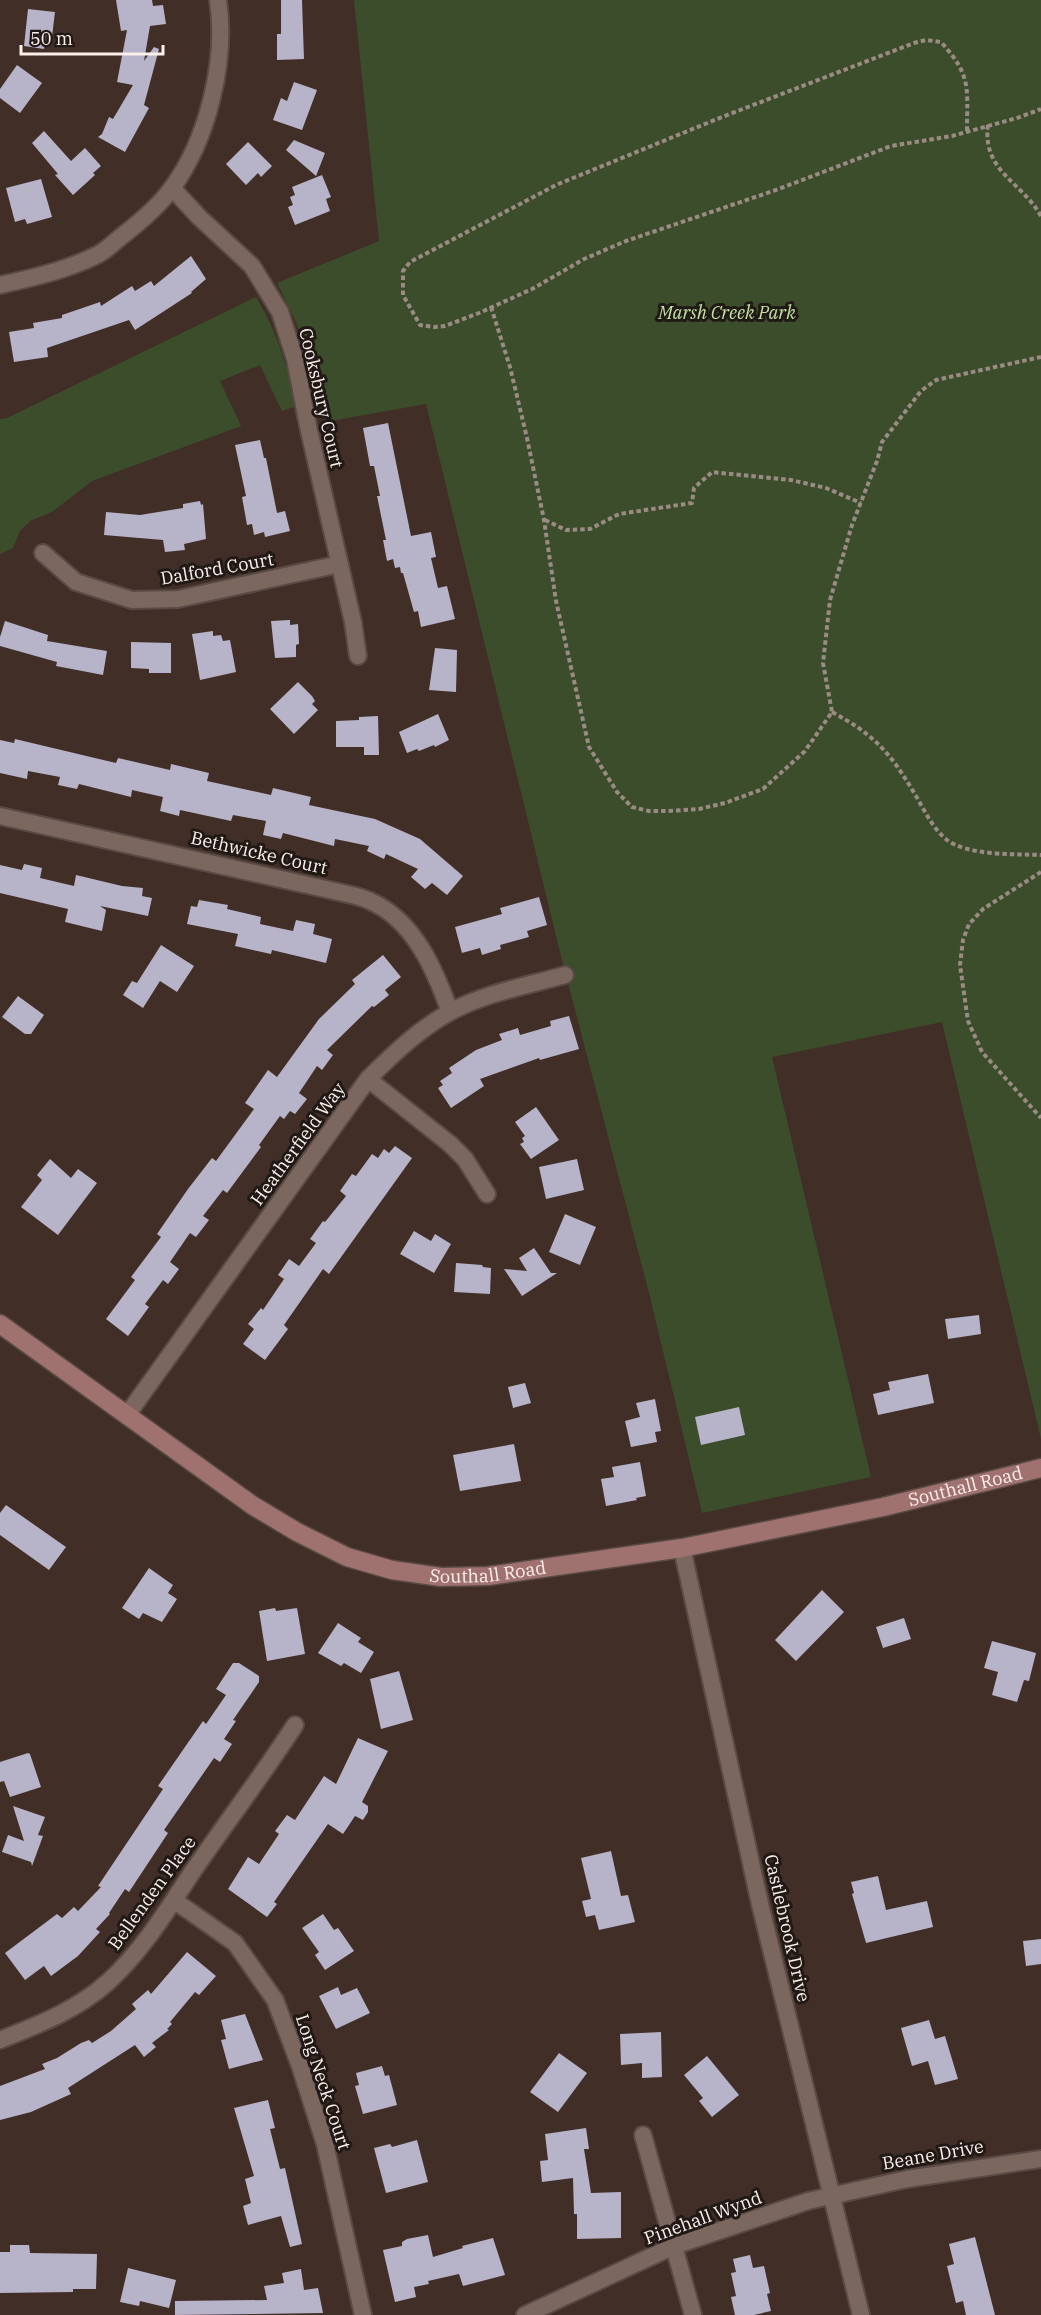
<svg xmlns="http://www.w3.org/2000/svg" width="1041" height="2315" font-family="'IBM Plex Serif',serif">
	<style>
		.green { fill: #3b4d2a }
		.building { fill: #b7b3c8 }
		.lines { fill: none; stroke-linecap: round; stroke-linejoin: round }
		.street-casing { stroke: #5a4a45; stroke-width: 20 }
		.secondary-casing { stroke: #5a4a45; stroke-width: 21 }
		.path { stroke: #9b8b85; stroke-width: 4; stroke-dasharray: 4.5 3; stroke-linecap: butt }
		.street { stroke: #7c675f; stroke-width: 16 }
		.secondary { stroke: #a0726f; stroke-width: 18 }
		.labels { text-anchor: middle; stroke-width: 6; stroke-linejoin: round; paint-order: stroke }
		.park-label { font-size: 18px; font-style: italic; fill: #c1e2a2; stroke: #211916 }
		.street-label { font-size: 18px; fill: #fcefeb; stroke: #211916 }
	</style>
	<rect width="100%" height="100%" fill="#412f27"/>
	<path class="green" d="M 354,0 L 1041,0 L 1041,1439 L 942,1022 L 772,1057 L 871,1477 L 702,1513 L 649,1293 L 561,956 L 426,404 L 325,422 L 307,351 L 295,320 L 277,283 L 379,241 Z
		M 256,297 C 278,333 286,365 297,406 L 282,411 L 260,365 L 220,381 L 241,426 L 92,481 L 52,512 L 30,521 L 20,531 L 13,548 L 0,554 L 0,419 L 7,418 Z"/>
	<path class="building" d="M 116,0 L 152,0 L 153,6 L 163,5 L 166,24 L 150,26 L 144,61 L 154,47 L 159,49 L 144,105 L 149,108 L 125,152 L 98,137 L 102,134 L 109,117 L 113,119 L 133,85 L 117,82 L 127,30 L 121,31 Z
		M 281,0 L 302,0 L 304,59 L 277,60 L 277,34 L 281,34 Z
		M 28,9 L 55,12 L 52,37 L 46,36 L 44,49 L 24,46 Z
		M 17,65 L 42,83 L 20,113 L 0,98 L 0,89 Z
		M 294,82 L 317,90 L 302,130 L 273,120 L 281,98 L 287,101 Z
		M 44,131 L 71,161 L 85,148 L 101,166 L 93,173 L 95,175 L 73,195 L 55,175 L 58,174 L 32,143 Z
		M 294,140 L 325,153 L 316,176 L 286,150 Z
		M 248,142 L 272,166 L 261,177 L 258,173 L 246,185 L 226,164 Z
		M 322,175 L 331,197 L 326,199 L 330,211 L 295,225 L 288,207 L 293,205 L 290,197 L 295,195 L 292,187 Z
		M 41,179 L 52,217 L 27,224 L 25,219 L 15,222 L 6,188 Z
		M 191,256 L 206,279 L 191,292 L 192,293 L 135,330 L 129,320 L 47,348 L 48,357 L 14,362 L 9,332 L 34,328 L 33,323 L 62,318 L 62,315 L 100,302 L 101,306 L 132,286 L 135,291 L 151,281 L 154,286 Z
		M 388,423 L 411,536 L 431,532 L 436,557 L 431,558 L 438,588 L 447,586 L 455,619 L 421,627 L 418,611 L 414,612 L 403,573 L 401,573 L 400,567 L 395,568 L 393,559 L 387,561 L 383,540 L 386,540 L 377,496 L 380,496 L 374,466 L 370,466 L 363,428 Z
		M 260,440 L 264,458 L 266,458 L 277,513 L 285,511 L 290,531 L 265,537 L 264,532 L 254,535 L 252,524 L 247,525 L 242,497 L 246,496 L 235,445 Z
		M 200,501 L 201,505 L 203,504 L 206,539 L 184,544 L 185,550 L 165,552 L 163,540 L 104,535 L 106,512 L 140,515 L 183,508 L 183,504 Z
		M 290,620 L 290,625 L 298,624 L 299,644 L 296,645 L 296,657 L 275,658 L 271,621 Z
		M 5,621 L 48,635 L 47,641 L 107,651 L 103,675 L 56,666 L 57,662 L 0,646 L 0,637 Z
		M 213,631 L 213,636 L 221,635 L 223,641 L 230,640 L 236,672 L 200,680 L 192,634 Z
		M 131,642 L 171,643 L 171,673 L 149,673 L 149,669 L 131,668 Z
		M 435,648 L 457,650 L 456,692 L 429,690 Z
		M 298,682 L 312,696 L 315,701 L 312,704 L 318,710 L 294,734 L 270,709 Z
		M 438,714 L 449,740 L 435,747 L 434,745 L 419,751 L 417,749 L 407,753 L 399,732 Z
		M 378,716 L 379,755 L 364,755 L 364,747 L 336,747 L 336,721 L 359,720 L 359,717 Z
		M 15,739 L 116,763 L 118,758 L 170,770 L 171,764 L 209,773 L 207,781 L 271,795 L 273,788 L 311,797 L 309,805 L 375,819 L 420,839 L 463,876 L 447,895 L 432,883 L 425,889 L 411,877 L 418,869 L 386,854 L 384,859 L 367,851 L 369,846 L 335,839 L 334,846 L 283,833 L 281,839 L 263,835 L 266,821 L 233,815 L 231,821 L 180,810 L 179,816 L 160,811 L 163,797 L 132,790 L 131,797 L 79,784 L 77,789 L 58,785 L 60,777 L 28,771 L 27,779 L 0,773 L 0,740 L 14,743 Z
		M 24,864 L 42,868 L 40,878 L 74,886 L 76,875 L 122,886 L 143,888 L 142,896 L 152,898 L 148,916 L 100,906 L 106,910 L 102,931 L 65,922 L 68,909 L 0,893 L 0,865 L 22,870 Z
		M 539,897 L 547,925 L 527,931 L 529,937 L 500,945 L 501,949 L 482,955 L 480,948 L 462,953 L 455,927 L 502,914 L 500,908 Z
		M 199,900 L 228,905 L 227,909 L 261,917 L 260,924 L 293,931 L 296,920 L 315,924 L 313,934 L 332,939 L 326,963 L 272,950 L 271,954 L 235,946 L 238,934 L 187,924 L 191,906 L 197,907 Z
		M 161,945 L 194,966 L 177,992 L 160,981 L 143,1008 L 123,995 L 132,981 L 137,983 Z
		M 383,955 L 401,977 L 385,990 L 389,995 L 374,1007 L 372,1006 L 327,1050 L 333,1055 L 322,1070 L 317,1066 L 299,1093 L 307,1099 L 295,1114 L 290,1111 L 284,1119 L 280,1116 L 259,1145 L 261,1147 L 227,1193 L 223,1190 L 203,1216 L 209,1220 L 196,1237 L 190,1233 L 170,1262 L 179,1269 L 168,1284 L 163,1280 L 145,1304 L 149,1307 L 128,1336 L 106,1319 L 135,1280 L 131,1277 L 161,1237 L 157,1234 L 188,1189 L 212,1158 L 216,1161 L 254,1109 L 245,1103 L 268,1070 L 277,1077 L 319,1019 L 355,984 L 352,980 Z
		M 18,996 L 44,1015 L 31,1034 L 25,1034 L 2,1017 Z
		M 569,1016 L 579,1049 L 540,1060 L 539,1058 L 480,1079 L 484,1086 L 451,1108 L 438,1088 L 443,1085 L 440,1081 L 452,1073 L 449,1068 L 476,1050 L 502,1040 L 499,1034 L 518,1028 L 520,1035 L 551,1026 L 550,1021 Z
		M 536,1107 L 559,1140 L 531,1159 L 520,1144 L 524,1142 L 522,1138 L 525,1136 L 515,1122 Z
		M 395,1146 L 412,1158 L 329,1274 L 323,1269 L 284,1325 L 288,1329 L 265,1360 L 243,1344 L 254,1329 L 248,1324 L 261,1308 L 263,1310 L 284,1279 L 278,1275 L 289,1259 L 299,1266 L 316,1243 L 310,1239 L 323,1221 L 325,1222 L 346,1196 L 340,1191 L 352,1174 L 356,1176 L 372,1154 L 378,1158 L 384,1149 L 389,1153 Z
		M 50,1159 L 71,1178 L 78,1169 L 97,1183 L 58,1235 L 21,1207 L 42,1180 L 37,1175 Z
		M 577,1159 L 584,1190 L 546,1199 L 539,1167 Z
		M 565,1214 L 596,1227 L 580,1265 L 549,1252 Z
		M 414,1231 L 431,1241 L 435,1234 L 451,1244 L 434,1273 L 400,1254 Z
		M 534,1248 L 551,1273 L 557,1273 L 522,1296 L 504,1269 L 527,1271 L 519,1258 Z
		M 456,1263 L 482,1265 L 483,1267 L 491,1268 L 490,1294 L 454,1292 Z
		M 979,1315 L 981,1334 L 948,1339 L 945,1319 Z
		M 928,1374 L 934,1403 L 878,1415 L 873,1394 L 890,1390 L 888,1382 Z
		M 525,1383 L 531,1403 L 513,1408 L 508,1387 Z
		M 655,1399 L 661,1431 L 655,1432 L 657,1442 L 631,1447 L 625,1421 L 640,1417 L 636,1403 Z
		M 739,1407 L 745,1435 L 701,1445 L 695,1417 Z
		M 514,1444 L 521,1481 L 460,1491 L 453,1455 Z
		M 640,1462 L 646,1496 L 636,1498 L 637,1500 L 606,1506 L 601,1479 L 614,1477 L 612,1467 Z
		M 6,1505 L 66,1547 L 49,1570 L 0,1535 L 0,1513 Z
		M 149,1568 L 173,1585 L 168,1593 L 177,1599 L 162,1622 L 143,1613 L 139,1619 L 122,1608 Z
		M 822,1590 L 844,1612 L 796,1661 L 775,1640 Z
		M 275,1608 L 276,1611 L 297,1608 L 305,1654 L 267,1661 L 259,1611 Z
		M 904,1618 L 911,1639 L 883,1648 L 876,1627 Z
		M 338,1623 L 361,1638 L 358,1642 L 374,1652 L 361,1673 L 344,1663 L 341,1666 L 318,1653 Z
		M 992,1641 L 1036,1653 L 1029,1681 L 1024,1680 L 1017,1702 L 992,1695 L 998,1672 L 984,1668 Z
		M 233,1663 L 239,1663 L 259,1676 L 259,1682 L 233,1720 L 236,1721 L 224,1739 L 232,1744 L 220,1762 L 214,1758 L 164,1830 L 168,1833 L 129,1892 L 125,1889 L 109,1913 L 110,1914 L 96,1929 L 100,1932 L 78,1956 L 51,1976 L 44,1966 L 25,1980 L 5,1953 L 57,1914 L 62,1918 L 74,1907 L 78,1911 L 101,1887 L 98,1886 L 163,1789 L 158,1786 L 203,1721 L 206,1724 L 226,1695 L 216,1689 Z
		M 399,1671 L 413,1720 L 381,1729 L 370,1679 Z
		M 358,1738 L 388,1751 L 362,1802 L 368,1806 L 368,1812 L 363,1820 L 355,1816 L 343,1834 L 328,1824 L 274,1902 L 277,1904 L 267,1917 L 228,1889 L 248,1857 L 259,1864 L 279,1834 L 275,1831 L 287,1815 L 295,1820 L 324,1776 L 336,1784 Z
		M 28,1753 L 30,1754 L 41,1787 L 10,1797 L 4,1781 L 0,1782 L 0,1762 Z
		M 13,1806 L 45,1817 L 38,1835 L 43,1836 L 32,1866 L 31,1862 L 2,1852 L 8,1835 L 24,1841 Z
		M 611,1851 L 621,1896 L 628,1895 L 635,1922 L 599,1930 L 595,1915 L 586,1917 L 582,1901 L 591,1899 L 581,1858 Z
		M 878,1876 L 886,1910 L 927,1901 L 933,1927 L 866,1943 L 852,1894 L 854,1893 L 851,1882 Z
		M 323,1914 L 334,1930 L 338,1928 L 354,1951 L 325,1970 L 315,1955 L 319,1952 L 302,1928 Z
		M 1041,1939 L 1041,1964 L 1026,1966 L 1023,1941 Z
		M 187,1952 L 216,1976 L 199,1995 L 195,1992 L 170,2022 L 172,2024 L 167,2029 L 169,2030 L 152,2043 L 156,2047 L 144,2057 L 135,2045 L 68,2088 L 71,2094 L 31,2112 L 0,2120 L 0,2086 L 45,2069 L 42,2064 L 57,2058 L 81,2043 L 89,2040 L 92,2043 L 111,2031 L 136,2009 L 132,2004 L 148,1990 L 151,1994 Z
		M 338,1987 L 341,1995 L 357,1988 L 370,2013 L 336,2029 L 319,1996 Z
		M 245,2014 L 263,2060 L 229,2069 L 221,2040 L 226,2039 L 221,2020 Z
		M 929,2020 L 935,2039 L 945,2036 L 958,2079 L 935,2085 L 928,2061 L 912,2066 L 901,2028 Z
		M 661,2032 L 662,2077 L 642,2078 L 642,2063 L 621,2065 L 620,2034 Z
		M 559,2053 L 587,2073 L 558,2112 L 530,2092 Z
		M 707,2056 L 739,2095 L 712,2117 L 699,2101 L 703,2098 L 684,2075 Z
		M 382,2066 L 385,2076 L 389,2075 L 397,2105 L 363,2114 L 355,2086 L 359,2085 L 356,2073 Z
		M 268,2100 L 275,2128 L 270,2129 L 280,2169 L 285,2168 L 302,2244 L 290,2247 L 281,2216 L 248,2225 L 243,2206 L 251,2203 L 245,2179 L 254,2176 L 234,2108 Z
		M 586,2128 L 589,2149 L 584,2149 L 591,2193 L 621,2192 L 621,2238 L 577,2239 L 577,2214 L 574,2214 L 573,2178 L 542,2182 L 540,2161 L 548,2160 L 545,2134 Z
		M 417,2140 L 428,2182 L 386,2193 L 374,2148 L 390,2144 L 392,2147 Z
		M 428,2235 L 433,2257 L 463,2248 L 462,2246 L 493,2238 L 505,2275 L 463,2286 L 459,2274 L 428,2281 L 429,2284 L 414,2287 L 416,2297 L 395,2302 L 383,2250 L 402,2246 L 402,2242 L 407,2239 Z
		M 975,2237 L 995,2315 L 966,2315 L 963,2301 L 956,2303 L 947,2266 L 954,2264 L 949,2244 Z
		M 10,2245 L 29,2245 L 30,2253 L 97,2254 L 96,2289 L 73,2289 L 73,2292 L 0,2293 L 0,2252 L 10,2252 Z
		M 750,2255 L 753,2268 L 764,2266 L 770,2293 L 767,2294 L 771,2311 L 754,2315 L 735,2315 L 731,2297 L 736,2296 L 731,2273 L 736,2272 L 733,2259 Z
		M 128,2268 L 176,2280 L 169,2308 L 140,2301 L 139,2306 L 120,2302 Z
		M 301,2269 L 304,2290 L 318,2288 L 323,2313 L 175,2315 L 175,2301 L 267,2300 L 264,2286 L 284,2283 L 282,2273 Z"/>
	<g class="lines">
		<g class="street-casing">
			<path id="street" d="M 172,188 L 199,217 L 252,266 L 280,312 L 295,359 L 308,426 L 353,622 L 358,656
				M 0,285 C 32,278 67,270 97,255 C 106,251 114,242 122,236 C 140,222 159,206 172,188 C 208,139 227,60 218,0
				M 43,553 L 76,582 L 132,600 L 178,599 L 340,564
				M 0,816 L 343,893 C 352,895 362,897 370,901 C 414,920 435,970 450,1012
				M 368,1079 L 450,1144 L 465,1159 L 487,1194
				M 127,1415 L 368,1079 C 393,1054 419,1029 450,1012 C 485,993 526,986 565,975
				M 682,1548 L 760,1904 L 861,2315
				M 175,1901 L 235,1943 L 275,2000 L 300,2066 L 325,2144 L 363,2315
				M 0,2040 C 38,2025 77,2010 108,1982 C 142,1951 166,1912 191,1874 C 225,1824 262,1776 295,1725
				M 643,2135 L 693,2315
				M 525,2315 L 674,2246 L 808,2201 L 907,2179 L 1041,2159"/>
		</g>
		<g class="secondary-casing">
			<g id="secondary">
				<path id="s1" d="M 0,1324 L 252,1505 L 297,1532 L 347,1557 L 392,1570 L 441,1577 L 488,1576 L 682,1548 L 883,1507 L 1041,1468"/>
			</g>
		</g>
		<path class="path" d="M 988,125 C 982,171 1021,181 1041,216
			M 967,131 C 967,88 972,76 941,42 L 926,40 L 914,43 L 722,117 L 556,185 L 410,262 L 403,271 L 403,295 L 420,325 L 434,327 L 445,326 L 479,313 L 532,289 L 584,259 L 626,241 L 776,190 L 891,146 L 952,136 L 1017,118 L 1041,109
			M 491,307 L 510,367 L 527,438 L 544,520 L 556,601 L 589,747 L 617,792 L 632,807 L 649,811 L 667,811 L 699,809 L 725,803 L 763,789 L 805,751 L 832,712 L 823,663 L 830,600 L 852,525 L 877,461 L 882,442 L 921,391 L 936,380 L 1041,357
			M 545,520 L 566,530 L 590,529 L 619,514 L 692,503 L 694,488 L 712,472 L 791,480 L 826,488 L 861,503
			M 832,712 C 873,734 889,751 913,791 C 923,807 931,827 947,840 C 969,856 1015,854 1041,855
			M 1041,872 L 983,909 L 969,924 L 963,940 L 960,965 L 968,1021 L 982,1052 L 1041,1118"/>
		<use href="#street" class="street"/>
		<use href="#secondary" class="secondary"/>
	</g>
	<g class="labels">
		<g class="park-label">
			<text x="727" y="319">Marsh Creek Park</text>
		</g>
		<g class="street-label">
			<text transform="translate(321 398) rotate(77)" y="6">Cooksbury Court</text>
			<text transform="translate(217 569) rotate(-10)" y="6">Dalford Court</text>
			<text transform="translate(259 853) rotate(13)" y="6">Bethwicke Court</text>
			<text transform="translate(298 1144) rotate(-54)" y="6">Heatherfield Way</text>
			<text dy="6" stroke="none"><textPath href="#s1" startOffset="1048">Southall Road</textPath></text>
			<text dy="6" stroke="none"><textPath href="#s1" startOffset="562">Southall Road</textPath></text>
			<text transform="translate(152 1893) rotate(-54)" y="6">Bellenden Place</text>
			<text transform="translate(787 1928) rotate(77)" y="6">Castlebrook Drive</text>
			<text transform="translate(323 2082) rotate(72)" y="6">Long Neck Court</text>
			<text transform="translate(933 2155) rotate(-10)" y="6">Beane Drive</text>
			<text transform="translate(703 2218) rotate(-20)" y="6">Pinehall Wynd</text>
		</g>
	</g>
	<path d="M21 45v9h142v-9" fill="none" stroke="#fcefeb" stroke-width="3"/>
	<text x="30" y="45" font-size="18" fill="#fcefeb" stroke="#211916" stroke-width="4.5" paint-order="stroke">50 m</text>
</svg>
